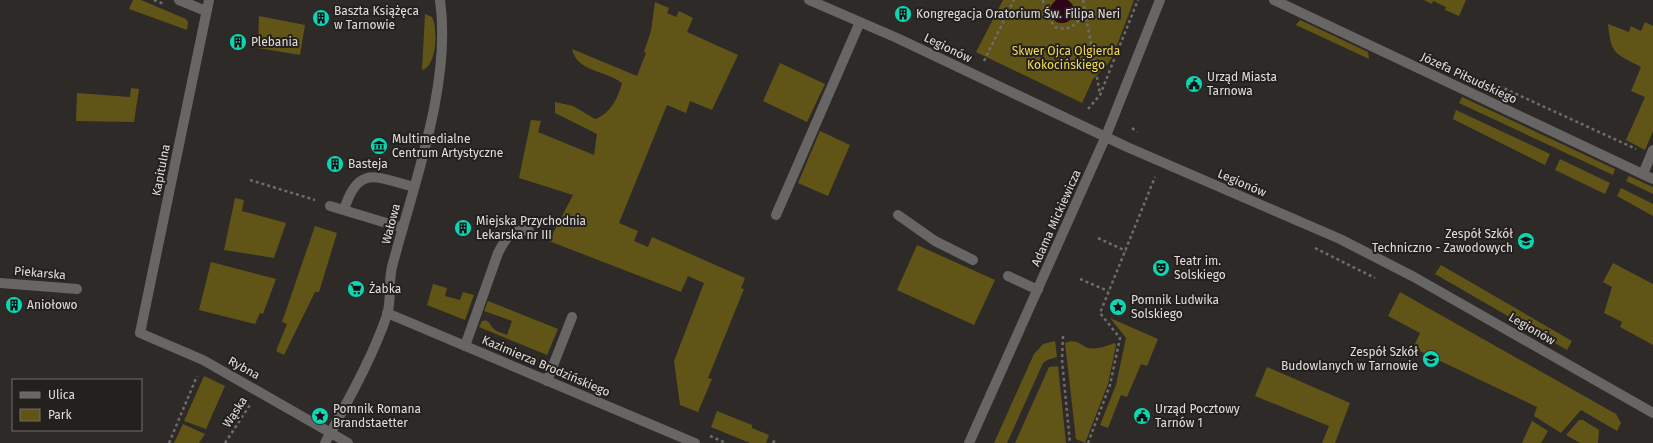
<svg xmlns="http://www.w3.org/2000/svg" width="1653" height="443" font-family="'Fira Sans',sans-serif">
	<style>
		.green { fill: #605517 }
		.water { fill: #2f0319 }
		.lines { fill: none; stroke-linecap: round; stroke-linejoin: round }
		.path { stroke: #6f6c6a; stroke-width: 2.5; stroke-dasharray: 3 3; stroke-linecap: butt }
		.service { stroke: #686565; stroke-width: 10 }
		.pedestrian { stroke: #686565; stroke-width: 10 }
		.minor { stroke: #686565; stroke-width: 10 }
		.tertiary { stroke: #686565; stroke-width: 10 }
		.labels { text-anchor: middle; stroke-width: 4; stroke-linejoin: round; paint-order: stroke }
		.poi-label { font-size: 12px; fill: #e0dedc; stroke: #24201e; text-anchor: start }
		.street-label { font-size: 12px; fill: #e0dedc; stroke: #24201e }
		.park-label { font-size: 12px; fill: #f3da4f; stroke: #24201e }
	</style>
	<rect width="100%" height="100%" fill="#2e2a28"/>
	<path class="green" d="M 133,0 L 141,0 L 186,19 L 188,22 L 187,30 L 129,9 Z
		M 1003,0 L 1056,0 L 1054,1 L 1070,2 L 1068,0 L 1134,0 L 1113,56 L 1107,65 L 1093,79 L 1082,103 L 976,52 Z
		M 1424,0 L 1466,0 L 1459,16 L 1445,10 L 1446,7 L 1433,1 L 1432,4 Z
		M 655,2 L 669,8 L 667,13 L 676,17 L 679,11 L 693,18 L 687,32 L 738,55 L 712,110 L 690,101 L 686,113 L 667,105 L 619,223 L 638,231 L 634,241 L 648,247 L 652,237 L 745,278 L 741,288 L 744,289 L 708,378 L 712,379 L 698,412 L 680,405 L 674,361 L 704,283 L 688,276 L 681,292 L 549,241 L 573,195 L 519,178 L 531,120 L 541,121 L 538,132 L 594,155 L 597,134 L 555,113 L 555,102 L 573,106 L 595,119 C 610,114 618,98 622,83 C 605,70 577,72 572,49 L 637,76 L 646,53 L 644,52 L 651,31 Z
		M 425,14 L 432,17 C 438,28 437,67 422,70 Z
		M 259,16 L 305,25 L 300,55 L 258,48 Z
		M 1300,20 L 1368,52 L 1369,59 L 1296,25 Z
		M 1645,22 L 1653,26 L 1653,131 L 1645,150 L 1626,140 L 1645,97 L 1631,91 L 1641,67 C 1615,53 1611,55 1608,24 L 1629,32 L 1631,26 L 1641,31 Z
		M 780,63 L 825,84 L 807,122 L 763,101 Z
		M 131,88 L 139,89 L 134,122 L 76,121 L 77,93 L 130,97 Z
		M 1462,97 L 1615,169 L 1613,175 L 1459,103 Z
		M 1456,110 L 1550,154 L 1545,165 L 1453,119 Z
		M 820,131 L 850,145 L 828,196 L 798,183 Z
		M 1560,159 L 1610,183 L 1605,194 L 1555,170 Z
		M 1629,176 L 1653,187 L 1653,194 L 1626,181 Z
		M 1621,188 L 1653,204 L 1653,216 L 1617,196 Z
		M 235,198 L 244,200 L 242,211 L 286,223 L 274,258 L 224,250 Z
		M 315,226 L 337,233 L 319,292 L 315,292 L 284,355 L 276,351 L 287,324 L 282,322 Z
		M 917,245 L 995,280 L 974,325 L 897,290 Z
		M 211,262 L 276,279 L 263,314 L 260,313 L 255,324 L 199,310 Z
		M 1613,263 L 1653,284 L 1653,345 L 1620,327 L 1622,322 L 1604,313 L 1612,287 L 1603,282 Z
		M 1441,265 L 1572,341 L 1567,350 L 1435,274 Z
		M 433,284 L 447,288 L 445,296 L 460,300 L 463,292 L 474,295 L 465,320 L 427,305 Z
		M 1400,292 L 1616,414 L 1621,423 L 1617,431 L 1581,410 L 1561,433 L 1534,416 L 1537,407 L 1413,348 L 1420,333 L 1388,316 Z
		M 488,301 L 558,329 L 547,355 L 479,327 L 482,321 C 490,319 489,325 494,329 C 497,332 503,333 507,335 L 512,321 L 484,311 Z
		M 1110,318 L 1158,339 L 1147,366 L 1141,364 L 1127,397 L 1121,395 L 1108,428 L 1100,425 L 1116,385 L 1126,338 Z
		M 1055,341 L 1057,357 L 1047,360 L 1043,363 L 1007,443 L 994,443 L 1034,354 L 1043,344 Z
		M 1071,341 C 1080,342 1081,345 1088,348 C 1096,350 1107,346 1114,343 L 1116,345 L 1108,384 L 1085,443 L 1076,439 L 1065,343 Z
		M 1058,366 L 1066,443 L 1015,443 L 1049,367 Z
		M 1267,367 L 1350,403 L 1335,443 L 1322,443 L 1329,426 L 1255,396 Z
		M 204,376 L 225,386 L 206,429 L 184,421 Z
		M 717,411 L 752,425 L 752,428 L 769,435 L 766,443 L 750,443 L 711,427 Z
		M 1579,420 L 1583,420 L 1599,430 L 1598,443 L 1580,443 L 1566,435 Z
		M 1532,421 L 1548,431 L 1541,443 L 1522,443 Z
		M 183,424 L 205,434 L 199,443 L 174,443 Z"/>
	<path class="water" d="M1050 11a12 12 0 1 1 24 0a12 12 0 1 1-24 0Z"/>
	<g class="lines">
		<path class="path" d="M 154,0 L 164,4
			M 1043,0 L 1046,15 L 1055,27 C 1070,32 1076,24 1086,12
			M 1083,0 L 1100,94
			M 984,61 L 1014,0
			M 1499,86 L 1636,149
			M 1088,109 L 1100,95 L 1138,0
			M 1132,128 L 1137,132
			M 250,180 L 315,200
			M 1098,238 L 1126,251
			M 1315,248 L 1375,278
			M 1080,279 L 1108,291
			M 1063,336 L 1062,360 L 1070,443
			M 710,436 L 726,443
			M 169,443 L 197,376
			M 225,443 L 250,405
			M 773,443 L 776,438
			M 1088,443 L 1110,385 L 1120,338 L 1100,313 L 1155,177"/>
		<path class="service" d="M 1643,174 L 1653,150
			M 776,215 L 860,22
			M 898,215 L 935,241 L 973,260
			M 1008,276 L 1038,290
			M 465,346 L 498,253 C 505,239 511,228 529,231"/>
		<path class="pedestrian" d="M 330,206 L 403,228
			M 344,210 C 358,164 376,177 414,187
			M 0,283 L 77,289
			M 331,433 L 348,443
			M 325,443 C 347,402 372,359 387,315 C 392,299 388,283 392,267 C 413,186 452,84 440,0"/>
		<path class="minor" d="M 179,0 L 206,11
			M 209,0 L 140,333 L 203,360 L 331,433
			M 809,0 L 897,38 L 1127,147 L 1340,239 L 1414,277 L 1653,413
			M 1274,0 L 1653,179
			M 387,313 L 695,443
			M 547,381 L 572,317"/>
		<path class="tertiary" d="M 969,443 L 1106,136 L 1160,0"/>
	</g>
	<defs>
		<g id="building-disc" transform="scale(0.9)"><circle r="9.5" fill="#0ed5b4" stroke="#24201e"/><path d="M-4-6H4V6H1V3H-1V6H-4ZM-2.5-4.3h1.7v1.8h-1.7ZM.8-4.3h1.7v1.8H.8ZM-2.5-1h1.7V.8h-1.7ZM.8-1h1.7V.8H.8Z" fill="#111"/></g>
		<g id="civic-disc" transform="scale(0.9)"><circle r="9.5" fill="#0ed5b4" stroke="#24201e"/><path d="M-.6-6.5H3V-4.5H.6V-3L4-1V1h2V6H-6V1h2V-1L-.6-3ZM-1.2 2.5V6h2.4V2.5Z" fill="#111"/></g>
		<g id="museum-disc" transform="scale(0.9)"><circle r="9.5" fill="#0ed5b4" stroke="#24201e"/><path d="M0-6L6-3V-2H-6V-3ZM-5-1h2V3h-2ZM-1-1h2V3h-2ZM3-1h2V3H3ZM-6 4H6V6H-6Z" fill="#111"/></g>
		<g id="school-disc" transform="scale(0.9)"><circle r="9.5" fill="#0ed5b4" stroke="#24201e"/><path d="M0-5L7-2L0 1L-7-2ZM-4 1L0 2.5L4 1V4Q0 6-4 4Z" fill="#111"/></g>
		<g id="theatre-disc" transform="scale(0.9)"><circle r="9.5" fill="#0ed5b4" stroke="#24201e"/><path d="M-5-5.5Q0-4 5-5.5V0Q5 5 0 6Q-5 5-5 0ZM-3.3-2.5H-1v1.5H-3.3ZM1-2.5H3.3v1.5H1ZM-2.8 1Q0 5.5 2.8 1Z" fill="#111"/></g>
		<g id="supermarket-disc" transform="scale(0.9)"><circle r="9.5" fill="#0ed5b4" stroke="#24201e"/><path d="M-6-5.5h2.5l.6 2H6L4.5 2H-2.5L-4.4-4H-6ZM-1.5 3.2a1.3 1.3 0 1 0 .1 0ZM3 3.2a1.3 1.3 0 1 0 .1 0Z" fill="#111"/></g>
		<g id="sight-disc" transform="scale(0.9)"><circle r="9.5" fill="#0ed5b4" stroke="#24201e"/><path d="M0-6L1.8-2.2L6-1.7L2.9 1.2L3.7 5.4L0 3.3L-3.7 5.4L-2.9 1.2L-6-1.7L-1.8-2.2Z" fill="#111"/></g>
	</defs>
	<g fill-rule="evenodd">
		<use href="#building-disc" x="903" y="14"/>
		<use href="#building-disc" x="321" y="18"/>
		<use href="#building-disc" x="238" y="42"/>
		<use href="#civic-disc" x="1194" y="84"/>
		<use href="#museum-disc" x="379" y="146"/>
		<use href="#building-disc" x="335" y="164"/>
		<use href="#building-disc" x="463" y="228"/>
		<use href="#school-disc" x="1526" y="241"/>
		<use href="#theatre-disc" x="1161" y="268"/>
		<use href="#supermarket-disc" x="356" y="289"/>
		<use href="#building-disc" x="14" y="305"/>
		<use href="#sight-disc" x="1118" y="307"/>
		<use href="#school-disc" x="1431" y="359"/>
		<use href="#sight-disc" x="320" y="416"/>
		<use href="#civic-disc" x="1142" y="416"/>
	</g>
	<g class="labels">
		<g class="poi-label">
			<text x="334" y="15">Baszta Książęca<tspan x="334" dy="14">w Tarnowie</tspan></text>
			<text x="916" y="18">Kongregacja Oratorium Św. Filipa Neri</text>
			<text x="251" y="46">Plebania</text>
			<text x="1207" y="81">Urząd Miasta<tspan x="1207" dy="14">Tarnowa</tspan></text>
			<text x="392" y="143">Multimedialne<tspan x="392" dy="14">Centrum Artystyczne</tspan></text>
			<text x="348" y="168">Basteja</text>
			<text x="476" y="225">Miejska Przychodnia<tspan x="476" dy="14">Lekarska nr III</tspan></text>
			<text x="1513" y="238" text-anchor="end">Zespół Szkół<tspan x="1513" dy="14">Techniczno - Zawodowych</tspan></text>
			<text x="1174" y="265">Teatr im.<tspan x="1174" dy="14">Solskiego</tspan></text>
			<text x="369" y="293">Żabka</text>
			<text x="1131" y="304">Pomnik Ludwika<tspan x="1131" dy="14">Solskiego</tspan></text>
			<text x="27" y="309">Aniołowo</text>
			<text x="1418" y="356" text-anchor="end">Zespół Szkół<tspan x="1418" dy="14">Budowlanych w Tarnowie</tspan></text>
			<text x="333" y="413">Pomnik Romana<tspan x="333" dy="14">Brandstaetter</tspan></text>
			<text x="1155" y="413">Urząd Pocztowy<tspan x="1155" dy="14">Tarnów 1</tspan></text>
		</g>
		<g class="street-label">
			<text transform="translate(948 48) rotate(26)" y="4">Legionów</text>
			<text transform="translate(1469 78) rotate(25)" y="4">Józefa Piłsudskiego</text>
			<text transform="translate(161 170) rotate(-79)" y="4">Kapitulna</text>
			<text transform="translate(1242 183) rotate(23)" y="4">Legionów</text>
			<text transform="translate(1056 218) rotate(-66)" y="4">Adama Mickiewicza</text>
			<text transform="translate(391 224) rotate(-75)" y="4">Wałowa</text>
			<text transform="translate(40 273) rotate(5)" y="4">Piekarska</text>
			<text transform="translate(1532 329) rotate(30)" y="4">Legionów</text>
			<text transform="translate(546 366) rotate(23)" y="4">Kazimierza Brodzińskiego</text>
			<text transform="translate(244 368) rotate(29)" y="4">Rybna</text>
			<text transform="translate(235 412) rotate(-57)" y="4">Wąska</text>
		</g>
		<g class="park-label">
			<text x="1066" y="55">Skwer Ojca Olgierda<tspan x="1066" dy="14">Kokocińskiego</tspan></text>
		</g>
	</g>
	<rect x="12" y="379" width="130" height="52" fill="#24201e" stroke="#6f6c6a"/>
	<rect x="20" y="392" width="20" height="6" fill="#686565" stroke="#6f6c6a"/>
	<text x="48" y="399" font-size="12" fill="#e0dedc">Ulica</text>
	<rect x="20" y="409" width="20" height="12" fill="#605517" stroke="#6f6c6a"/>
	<text x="48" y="419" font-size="12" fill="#e0dedc">Park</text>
</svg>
